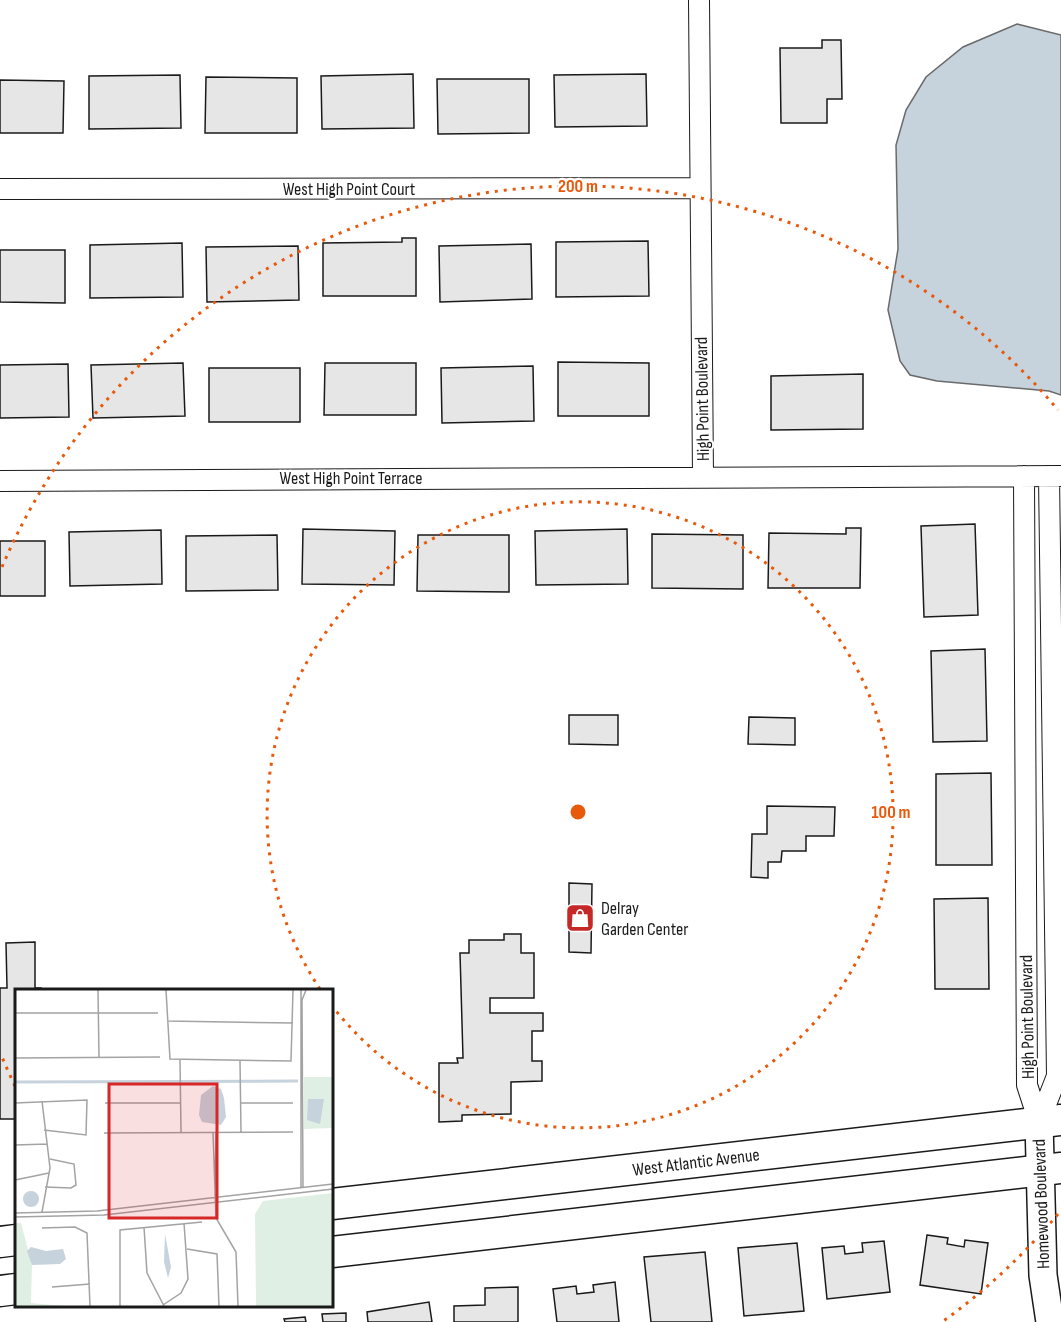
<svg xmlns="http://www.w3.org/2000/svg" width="1061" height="1322" font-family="'Sofia Sans Condensed',sans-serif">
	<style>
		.water { fill: #c6d2dc; stroke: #6a6a6a; stroke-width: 1.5 }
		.building { fill: #e6e6e6; stroke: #1a1a1a; stroke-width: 1.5 }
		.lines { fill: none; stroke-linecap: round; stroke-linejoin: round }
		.street-casing { stroke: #1a1a1a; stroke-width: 22 }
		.secondary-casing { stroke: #1a1a1a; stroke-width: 30 }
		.primary-casing { stroke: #1a1a1a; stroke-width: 33 }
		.street { stroke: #fff; stroke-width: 20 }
		.secondary { stroke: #fff; stroke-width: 27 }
		.primary { stroke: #fff; stroke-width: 30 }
		.ring { fill: none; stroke: #e8590c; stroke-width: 3; stroke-dasharray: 3 6 }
		.labels { text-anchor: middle; stroke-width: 4.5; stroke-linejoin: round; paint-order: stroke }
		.street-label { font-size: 18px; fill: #1a1a1a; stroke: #fff }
		.poi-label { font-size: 18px; fill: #1a1a1a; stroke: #fff; text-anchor: start }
		.inset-river { fill: none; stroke: #c6d2dc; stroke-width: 3 }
		.inset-road { fill: none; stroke: #a3a3a3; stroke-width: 1.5 }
		.view { fill: #d62828; fill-opacity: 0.15; stroke: #d62828; stroke-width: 3 }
		.inset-edge { fill: none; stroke: #1a1a1a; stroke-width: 3 }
		.centre { fill: #e8590c; stroke: #fff; stroke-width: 3 }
		.ring-label { font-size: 18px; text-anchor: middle; font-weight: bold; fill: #e8590c; stroke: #fff; stroke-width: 4.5; stroke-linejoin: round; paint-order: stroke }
	</style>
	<rect width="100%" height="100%" fill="#fff"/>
	<path class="water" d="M 1017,24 L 1061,35 L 1061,395 L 1049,391 L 937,381 L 910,375 L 900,361 L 888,310 L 898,249 L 896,145 L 906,110 L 926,77 L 963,47 Z"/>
	<path class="building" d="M 822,40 L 841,40 L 842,99 L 827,99 L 827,123 L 781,123 L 780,48 L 822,48 Z
		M 413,74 L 414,128 L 322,129 L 321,76 Z
		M 646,74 L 647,126 L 555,127 L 554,75 Z
		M 180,75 L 181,128 L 89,129 L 89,76 Z
		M 206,77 L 297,78 L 297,133 L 205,133 Z
		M 437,79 L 529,79 L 529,133 L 438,134 Z
		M 0,80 L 64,81 L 63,133 L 0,133 Z
		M 402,238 L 416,238 L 416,296 L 323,296 L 323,243 L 402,242 Z
		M 648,241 L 649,296 L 556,297 L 556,242 Z
		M 182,243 L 183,297 L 90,298 L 90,245 Z
		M 531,244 L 532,299 L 440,302 L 439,246 Z
		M 298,246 L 299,300 L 207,302 L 206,247 Z
		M 0,250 L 65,250 L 65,303 L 0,302 Z
		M 558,362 L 649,363 L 649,416 L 558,416 Z
		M 183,363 L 185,416 L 93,418 L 91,365 Z
		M 325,363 L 416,363 L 416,415 L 324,415 Z
		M 68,364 L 69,417 L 0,418 L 0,365 Z
		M 533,366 L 534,421 L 442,423 L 441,368 Z
		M 209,368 L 300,368 L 300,422 L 209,422 Z
		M 863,374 L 863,429 L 771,430 L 771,376 Z
		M 975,524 L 978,615 L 924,617 L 921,526 Z
		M 846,528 L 861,528 L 860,588 L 768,588 L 769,533 L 846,534 Z
		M 303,529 L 395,531 L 394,585 L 302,584 Z
		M 627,529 L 628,584 L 536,585 L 535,531 Z
		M 161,530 L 162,584 L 70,586 L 69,532 Z
		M 652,534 L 743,535 L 743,589 L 652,588 Z
		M 277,535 L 278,590 L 186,591 L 186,536 Z
		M 418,535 L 509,535 L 509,592 L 417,591 Z
		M 0,541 L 45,541 L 45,596 L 0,596 Z
		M 985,649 L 987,741 L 933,742 L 931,651 Z
		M 569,715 L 618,715 L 618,745 L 569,744 Z
		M 749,717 L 795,718 L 795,745 L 748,744 Z
		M 991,773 L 992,865 L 936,865 L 936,774 Z
		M 767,806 L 835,807 L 834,836 L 806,836 L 806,851 L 782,851 L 781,862 L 768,862 L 768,878 L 751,877 L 752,834 L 767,834 Z
		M 569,883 L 592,884 L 591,953 L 569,952 Z
		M 988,898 L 989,989 L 935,989 L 934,899 Z
		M 504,934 L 521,934 L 521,953 L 534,953 L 534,998 L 490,998 L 490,1013 L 543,1013 L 543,1031 L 532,1031 L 532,1061 L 542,1061 L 542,1081 L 511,1082 L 511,1114 L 462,1115 L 462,1121 L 439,1122 L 439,1063 L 458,1063 L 457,1058 L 463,1058 L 460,953 L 469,953 L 469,940 L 504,940 Z
		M 35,942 L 35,988 L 41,988 L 41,990 L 16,990 L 16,1119 L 0,1119 L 0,988 L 7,988 L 6,943 Z
		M 927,1235 L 948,1238 L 947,1244 L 964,1247 L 965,1240 L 988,1243 L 981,1294 L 920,1285 Z
		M 884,1241 L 890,1292 L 827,1299 L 822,1248 L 844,1246 L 845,1254 L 863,1252 L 862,1243 Z
		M 797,1243 L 804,1311 L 744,1316 L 738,1248 Z
		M 705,1252 L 712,1322 L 651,1322 L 644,1257 Z
		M 615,1282 L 619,1322 L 557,1322 L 553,1289 L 576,1286 L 577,1294 L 594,1292 L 593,1285 Z
		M 518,1287 L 518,1322 L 454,1322 L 454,1306 L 485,1305 L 485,1288 Z
		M 429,1302 L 432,1322 L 368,1322 L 367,1312 Z
		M 346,1313 L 346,1322 L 323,1322 L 322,1314 Z
		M 305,1317 L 306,1322 L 285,1322 L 284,1319 Z"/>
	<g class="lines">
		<g class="street-casing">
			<path id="street" d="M 699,0 L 703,476
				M 0,189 L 698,188
				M 1024,476 L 1027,1085 L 1039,1122
				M 0,481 L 1061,476
				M 1039,1122 L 1057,1076 L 1049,476"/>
		</g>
		<g class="secondary-casing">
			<path id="secondary" d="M 1039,1122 L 1043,1275 L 1050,1322"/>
		</g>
		<g class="primary-casing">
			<path id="primary" d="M 332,1204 L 1061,1120
				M 0,1242 L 16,1240
				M 332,1252 L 1061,1168
				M 0,1291 L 16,1289"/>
		</g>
		<use href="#street" class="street"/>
		<use href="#secondary" class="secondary"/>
		<use href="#primary" class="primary"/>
	</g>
	<g class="ring">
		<path d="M320 989A313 313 0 1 1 333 1007"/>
		<path d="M1058 1214A626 626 0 0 1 942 1322M15 1086A626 626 0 0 1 2 1057M2 567A626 626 0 0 1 1058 410"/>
	</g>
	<defs>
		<g id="shop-square" transform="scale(1.5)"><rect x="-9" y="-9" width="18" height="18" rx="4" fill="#c62828" stroke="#fff"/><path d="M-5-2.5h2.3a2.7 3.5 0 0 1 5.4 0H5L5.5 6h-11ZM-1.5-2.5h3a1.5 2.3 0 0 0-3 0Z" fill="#fff"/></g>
	</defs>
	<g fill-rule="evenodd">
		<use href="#shop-square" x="580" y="918"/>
	</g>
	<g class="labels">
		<g class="street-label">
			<text x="349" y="195">West High Point Court</text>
			<text transform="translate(702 399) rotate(-91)" y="6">High Point Boulevard</text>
			<text x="351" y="484">West High Point Terrace</text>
			<text transform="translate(1027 1017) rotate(-91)" y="6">High Point Boulevard</text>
			<text transform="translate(696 1162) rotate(-7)" y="6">West Atlantic Avenue</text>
			<text transform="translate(1041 1204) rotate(-92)" y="6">Homewood Boulevard</text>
		</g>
		<g class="poi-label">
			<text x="601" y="914">Delray<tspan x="601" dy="21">Garden Center</tspan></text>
		</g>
	</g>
	<g transform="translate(15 989)">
		<rect width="318" height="318" fill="#fff"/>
		<path d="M 289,88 L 318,88 L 318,139 L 289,140 ZM 318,204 L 318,317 L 241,317 L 240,225 L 248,212 ZM 0,234 L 6,234 L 17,276 L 16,314 L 49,317 L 0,317 Z" fill="#e0efe3"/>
		<path d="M 198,97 L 206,100 L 209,109 L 211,128 L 206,136 L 187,133 L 184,126 L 186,106 ZM 293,110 L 309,110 L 305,135 L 292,131 ZM8 210a8 8 0 1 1 16 0a8 8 0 1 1-16 0ZM 150,245 L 156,278 L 153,289 L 149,273 ZM 16,258 L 31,262 L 48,260 L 51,270 L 45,275 L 17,276 L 12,262 Z" fill="#c6d2dc"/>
		<path class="inset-river" d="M 0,93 L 283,92"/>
		<path class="inset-road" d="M 83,1 L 84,68M 151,1 L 155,70 L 276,72 L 278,1M 0,24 L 143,24M 152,32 L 278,34M 0,69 L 145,68M 165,71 L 166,143M 225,72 L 226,143M 27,112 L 35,179 L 27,223M 0,114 L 72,111 L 71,146 L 29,141M 90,114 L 165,114M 226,114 L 278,114M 198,143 L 201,229 L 221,263 L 223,317M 89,144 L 278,143M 0,156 L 32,155M 0,191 L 34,184M 30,198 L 56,199 L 61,196 L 59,175 L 35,170M 288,198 L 287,11 L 291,1M 286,199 L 286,1M 200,207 L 201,143M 0,224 L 82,222 L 318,195M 0,228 L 89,226 L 318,200M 129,238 L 132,284 L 149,317M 27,239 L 60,238 L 72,244 L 75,317M 172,260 L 202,265 L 204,317M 37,298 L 75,295M 148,316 L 166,304 L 173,290 L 169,234M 105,317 L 105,241 L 187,233"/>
		<path class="view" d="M 94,95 L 202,95 L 202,229 L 94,229 Z"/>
		<rect width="318" height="318" class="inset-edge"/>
	</g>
	<circle cx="578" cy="812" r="9" class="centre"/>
	<g class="ring-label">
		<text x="578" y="192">200 m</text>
		<text x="891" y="818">100 m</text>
	</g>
</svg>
